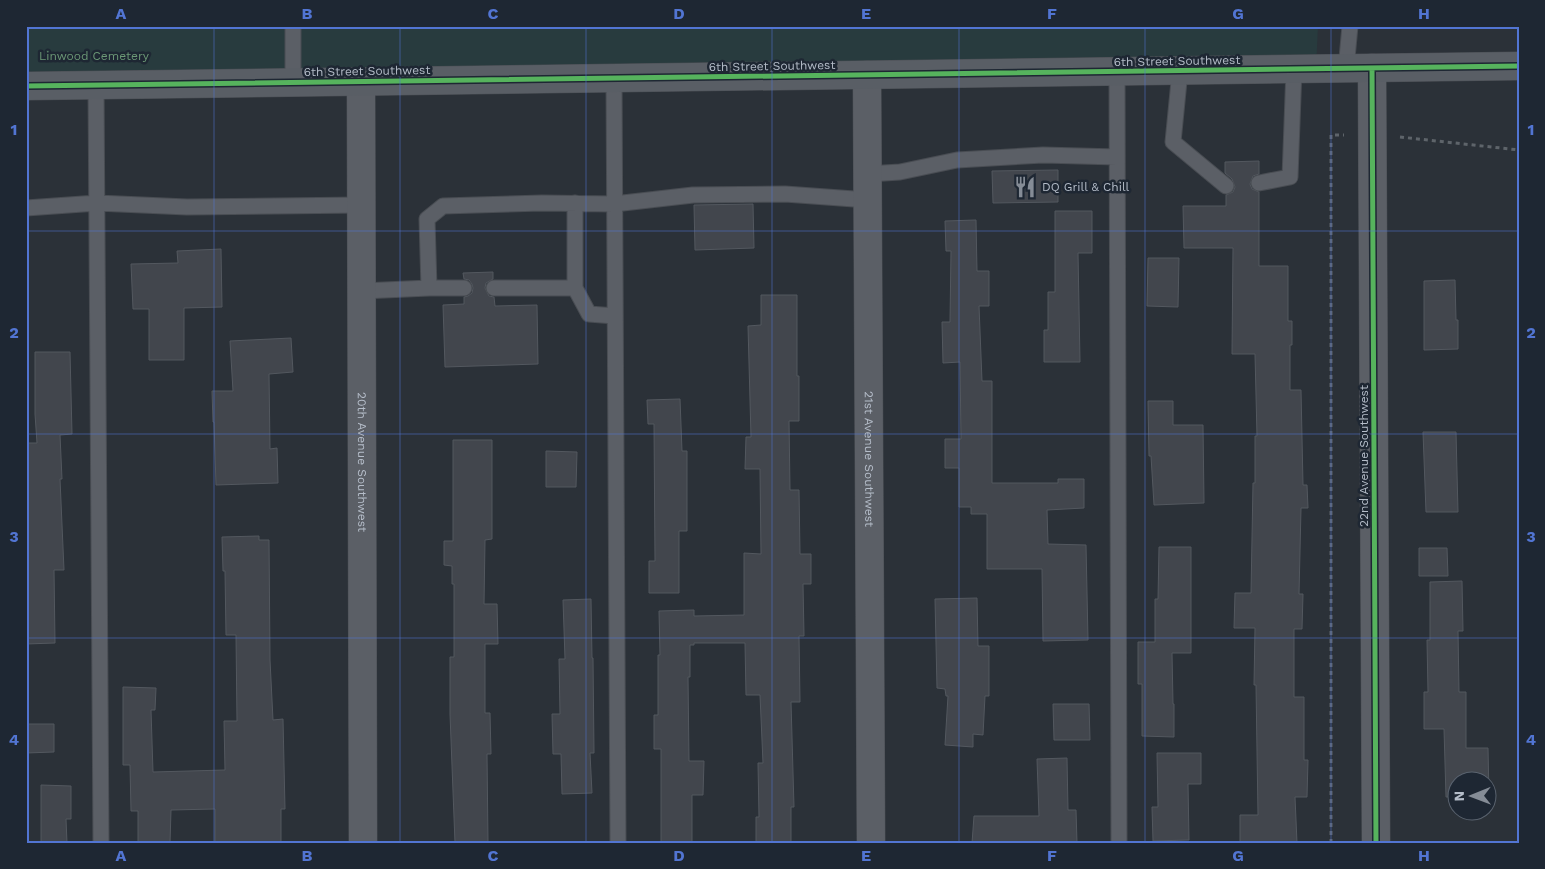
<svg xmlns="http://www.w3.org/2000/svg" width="1545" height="869" font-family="'Work Sans',sans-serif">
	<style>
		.green { fill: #283b3e }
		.building { fill: #42464d; stroke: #53585f }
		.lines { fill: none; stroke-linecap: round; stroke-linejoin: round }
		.service-casing { stroke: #494d53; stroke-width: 17 }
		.minor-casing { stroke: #494d53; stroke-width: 29 }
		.secondary-casing { stroke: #494d53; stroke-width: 29 }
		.path { stroke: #5e646a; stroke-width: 3; stroke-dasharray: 4 4; stroke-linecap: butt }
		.service { stroke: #5b5f66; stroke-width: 15 }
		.minor { stroke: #5b5f66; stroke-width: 28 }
		.secondary { stroke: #595e65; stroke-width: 28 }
		.cycleway-casing { stroke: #1e2733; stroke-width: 8 }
		.cycleway { stroke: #56b35d; stroke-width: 5 }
		.grid { fill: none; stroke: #5275d3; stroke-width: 1; stroke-opacity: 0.55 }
		.labels { text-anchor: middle; stroke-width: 5; stroke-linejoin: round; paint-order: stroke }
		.park-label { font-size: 12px; fill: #6c9976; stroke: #1e2733 }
		.street-label { font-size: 12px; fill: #b5bdc9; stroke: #1e2733 }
		.poi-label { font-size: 12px; fill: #b5bdc9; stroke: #1e2733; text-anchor: start }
		.neatline { fill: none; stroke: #5275d3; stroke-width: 2 }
		.grid-label { font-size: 16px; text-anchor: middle; font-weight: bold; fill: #5275d3 }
	</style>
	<rect width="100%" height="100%" fill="#2b3138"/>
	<path class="green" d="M 26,26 L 1318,26 L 1316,69 L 26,86 Z"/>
	<path class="building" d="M 1259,161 L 1259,174 L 1253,176 L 1250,184 L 1252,189 L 1259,192 L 1259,266 L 1288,266 L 1288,321 L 1292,321 L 1292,345 L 1290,345 L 1290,390 L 1301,390 L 1303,485 L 1307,485 L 1308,508 L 1301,508 L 1299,594 L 1303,594 L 1302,629 L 1294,629 L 1294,697 L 1304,697 L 1304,760 L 1308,760 L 1307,797 L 1295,797 L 1297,843 L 1240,843 L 1240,815 L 1258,815 L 1256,685 L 1254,685 L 1255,628 L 1234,628 L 1235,593 L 1251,593 L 1253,483 L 1255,483 L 1255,436 L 1257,436 L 1255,354 L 1232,354 L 1233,248 L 1184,248 L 1183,206 L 1226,206 L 1226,195 L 1233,192 L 1235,187 L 1232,179 L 1225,173 L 1225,162 Z
		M 1058,170 L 1058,202 L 993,203 L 992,171 Z
		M 753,204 L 754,248 L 695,250 L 694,205 Z
		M 1055,211 L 1092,211 L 1092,253 L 1078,253 L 1080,362 L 1044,362 L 1044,330 L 1048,330 L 1048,292 L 1055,292 Z
		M 976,220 L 977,271 L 989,271 L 989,306 L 979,306 L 982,381 L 992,381 L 992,483 L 1058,483 L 1058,479 L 1084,479 L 1084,508 L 1047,510 L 1048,544 L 1086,545 L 1088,640 L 1043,641 L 1042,569 L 987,569 L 987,514 L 971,514 L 971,507 L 959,507 L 959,468 L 945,468 L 945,439 L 961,439 L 960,362 L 943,363 L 942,322 L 950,322 L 951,251 L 946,251 L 945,221 Z
		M 221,249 L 222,307 L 184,308 L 184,360 L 149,360 L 149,309 L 133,309 L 131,264 L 178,263 L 177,251 Z
		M 1148,258 L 1179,258 L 1178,307 L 1147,306 Z
		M 493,272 L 493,279 L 486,283 L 485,288 L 489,296 L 494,297 L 495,306 L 537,305 L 538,364 L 445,367 L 443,305 L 464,304 L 464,297 L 468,296 L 472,293 L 473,288 L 472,284 L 469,280 L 464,279 L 463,273 Z
		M 1455,280 L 1456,320 L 1458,320 L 1458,349 L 1424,350 L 1424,281 Z
		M 761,295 L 797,295 L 797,376 L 799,376 L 799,421 L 789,421 L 790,490 L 799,490 L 800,554 L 811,554 L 811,584 L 803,584 L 804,636 L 799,636 L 800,702 L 791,702 L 794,807 L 791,807 L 791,843 L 756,843 L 756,817 L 759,817 L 758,763 L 763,763 L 760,695 L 746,695 L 745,643 L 694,643 L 694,645 L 690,645 L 690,677 L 688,677 L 689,761 L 704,761 L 703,795 L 692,795 L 692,843 L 661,843 L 661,749 L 654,749 L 654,715 L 658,715 L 658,655 L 660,655 L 659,611 L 694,610 L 694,616 L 744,615 L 744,553 L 761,554 L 760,469 L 745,469 L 746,437 L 751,437 L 748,326 L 761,325 Z
		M 291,338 L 293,372 L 269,374 L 270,449 L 277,448 L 278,483 L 216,485 L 214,422 L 213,422 L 212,391 L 233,391 L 230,341 Z
		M 35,352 L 70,352 L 72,434 L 60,435 L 62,479 L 60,479 L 64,570 L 54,570 L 55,643 L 26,644 L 26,512 L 28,512 L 26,443 L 37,443 L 35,414 Z
		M 680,399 L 682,451 L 687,451 L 687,531 L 679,531 L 679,593 L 649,593 L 649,561 L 655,561 L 654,424 L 648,424 L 647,400 Z
		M 1148,401 L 1173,401 L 1173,425 L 1203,425 L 1204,503 L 1154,505 L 1151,456 L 1149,456 Z
		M 1423,432 L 1456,432 L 1458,512 L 1426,512 Z
		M 453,440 L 492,440 L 492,539 L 485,540 L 484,604 L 497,604 L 498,644 L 485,644 L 485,713 L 490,713 L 491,754 L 487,754 L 488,843 L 455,843 L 450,714 L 450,657 L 454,657 L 454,584 L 452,584 L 452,566 L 444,565 L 444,541 L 453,541 Z
		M 546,451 L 577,452 L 576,487 L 546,487 Z
		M 259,536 L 259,540 L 269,540 L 270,660 L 273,720 L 283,719 L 285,809 L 281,809 L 281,843 L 215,843 L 215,809 L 171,810 L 170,843 L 138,843 L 138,811 L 131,811 L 130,765 L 123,765 L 123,687 L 156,688 L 155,710 L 151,710 L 153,772 L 225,770 L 224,721 L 237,721 L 236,635 L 226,635 L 225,571 L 223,571 L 222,537 Z
		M 1159,547 L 1191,547 L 1191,653 L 1172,653 L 1173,704 L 1174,704 L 1174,737 L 1142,736 L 1142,684 L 1138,684 L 1138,642 L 1155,642 L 1155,599 L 1158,599 Z
		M 1419,548 L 1447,548 L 1448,576 L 1419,576 Z
		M 1462,581 L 1463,631 L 1458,631 L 1459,692 L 1466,692 L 1466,748 L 1488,748 L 1489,795 L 1488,795 L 1488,782 L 1458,782 L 1458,797 L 1446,797 L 1444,729 L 1424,729 L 1424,692 L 1428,692 L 1427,640 L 1430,640 L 1430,582 Z
		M 977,598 L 978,646 L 989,646 L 989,696 L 985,696 L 983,735 L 973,734 L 973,747 L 945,745 L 948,696 L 946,696 L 945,689 L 937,688 L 935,599 Z
		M 591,599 L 592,658 L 593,658 L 594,753 L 590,753 L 592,793 L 562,794 L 561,754 L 553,754 L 552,714 L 560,714 L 559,659 L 565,659 L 563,600 Z
		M 1053,704 L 1089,704 L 1090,740 L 1054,740 Z
		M 26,724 L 54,724 L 54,752 L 26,753 Z
		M 1157,753 L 1201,753 L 1201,784 L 1188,784 L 1189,840 L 1153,841 L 1152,807 L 1158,807 Z
		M 1067,758 L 1068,810 L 1076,810 L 1077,843 L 972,843 L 974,816 L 1039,816 L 1037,759 Z
		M 41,785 L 71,786 L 71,819 L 66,819 L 67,843 L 41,843 Z"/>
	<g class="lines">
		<g class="service-casing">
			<path id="service" d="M 293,26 L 293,82
				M 1346,69 L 1350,26
				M 1180,71 L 1173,142 L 1226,186
				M 1117,72 L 1119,843
				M 614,78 L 618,843
				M 96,85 L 101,843
				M 868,174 L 900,172 L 957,160 L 1043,155 L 1117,157
				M 1259,183 L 1290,177 L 1294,69
				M 575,203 L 575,288 L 589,314 L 615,316
				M 26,208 L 97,203 L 187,207 L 361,205
				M 429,288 L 464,288
				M 494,288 L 575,288
				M 362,291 L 429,288 L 427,219 L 443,206 L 542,203 L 614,204 L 693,195 L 785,194 L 868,200"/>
		</g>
		<g class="minor-casing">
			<g id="minor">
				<path d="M 1372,68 L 1376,843"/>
				<path id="s1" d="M 867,75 L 871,843"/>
				<path id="s2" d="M 361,82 L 363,843"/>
			</g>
		</g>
		<g class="secondary-casing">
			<path id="secondary" d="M 26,86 L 1519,66"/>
		</g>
		<path class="path" d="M 1400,137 L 1519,150
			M 1331,843 L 1331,135 L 1344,135"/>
		<use href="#service" class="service"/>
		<use href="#minor" class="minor"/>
		<use href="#secondary" class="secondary"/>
		<g class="cycleway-casing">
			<path id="cycleway" d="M 1372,68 L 1376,843
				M 26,86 L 1519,66"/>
		</g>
		<use href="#cycleway" class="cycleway"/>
	</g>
	<path class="grid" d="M 214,26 L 214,843M 400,26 L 400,843M 586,26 L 586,843M 772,26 L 772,843M 959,26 L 959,843M 1145,26 L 1145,843M 1331,26 L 1331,843M 26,231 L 1519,231M 26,434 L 1519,434M 26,638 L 1519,638"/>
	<defs>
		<g id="restaurant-bare" transform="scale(1.725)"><path d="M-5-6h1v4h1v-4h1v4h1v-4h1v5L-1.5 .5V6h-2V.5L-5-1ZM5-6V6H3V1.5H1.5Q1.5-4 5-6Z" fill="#858c96" stroke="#1e2733" stroke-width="2.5" paint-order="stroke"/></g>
	</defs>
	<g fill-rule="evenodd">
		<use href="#restaurant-bare" x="1025" y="187"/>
	</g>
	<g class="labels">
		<g class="park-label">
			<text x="94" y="60">Linwood Cemetery</text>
		</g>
		<g class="street-label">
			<text transform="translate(1177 61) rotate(-1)" y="4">6th Street Southwest</text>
			<text transform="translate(772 66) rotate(-1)" y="4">6th Street Southwest</text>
			<text transform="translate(367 71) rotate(-1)" y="4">6th Street Southwest</text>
			<text transform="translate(1364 456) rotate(-90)" y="4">22nd Avenue Southwest</text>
			<text dy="4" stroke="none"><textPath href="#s1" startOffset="384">21st Avenue Southwest</textPath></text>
			<text dy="4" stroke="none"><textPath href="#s2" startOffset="380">20th Avenue Southwest</textPath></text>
		</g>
		<g class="poi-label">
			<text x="1042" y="191">DQ Grill &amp; Chill</text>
		</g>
	</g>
	<rect width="1545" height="869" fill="none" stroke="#1e2733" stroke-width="55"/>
	<g transform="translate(1472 796) rotate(269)"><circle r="24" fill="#1e2733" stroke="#5a636f"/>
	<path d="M0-4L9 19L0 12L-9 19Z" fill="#858c96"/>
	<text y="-8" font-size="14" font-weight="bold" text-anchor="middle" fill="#b5bdc9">N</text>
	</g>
	<rect x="28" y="28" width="1490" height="814" class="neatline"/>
	<g class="grid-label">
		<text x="121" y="19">A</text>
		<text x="307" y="19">B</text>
		<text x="493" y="19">C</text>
		<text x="679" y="19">D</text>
		<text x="866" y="19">E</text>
		<text x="1052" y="19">F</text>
		<text x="1238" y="19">G</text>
		<text x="1424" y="19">H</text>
		<text x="14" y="135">1</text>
		<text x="1531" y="135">1</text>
		<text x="14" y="338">2</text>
		<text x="1531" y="338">2</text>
		<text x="14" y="542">3</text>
		<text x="1531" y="542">3</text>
		<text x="14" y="745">4</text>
		<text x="1531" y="745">4</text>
		<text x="121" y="861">A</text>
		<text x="307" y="861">B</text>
		<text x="493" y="861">C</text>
		<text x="679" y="861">D</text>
		<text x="866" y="861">E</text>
		<text x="1052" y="861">F</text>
		<text x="1238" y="861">G</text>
		<text x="1424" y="861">H</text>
	</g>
</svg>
